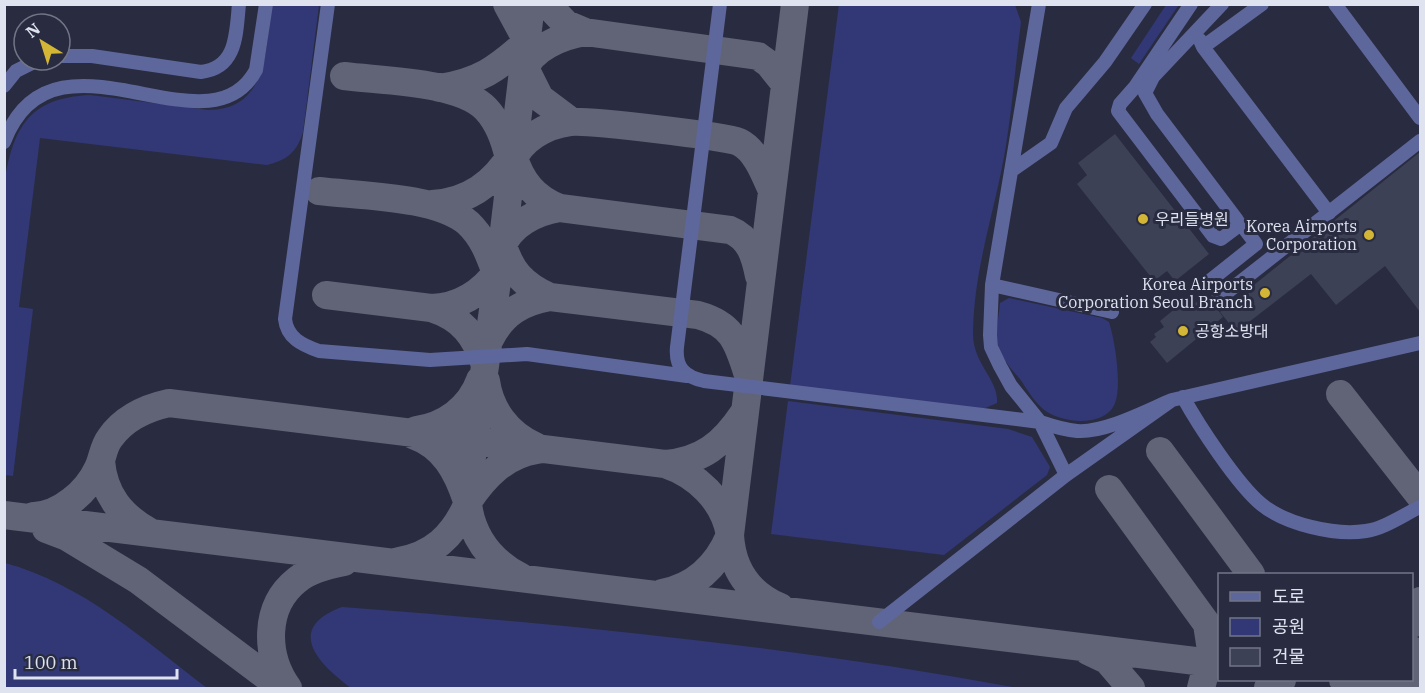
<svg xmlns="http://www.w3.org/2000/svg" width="1425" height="693" font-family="'IBM Plex Serif','Noto Sans KR',serif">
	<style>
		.green { fill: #323875 }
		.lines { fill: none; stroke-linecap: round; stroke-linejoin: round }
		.taxiway { stroke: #616476; stroke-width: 28 }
		.building { fill: #3d4156 }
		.minor { stroke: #5e679b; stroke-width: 14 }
		.poi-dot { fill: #d3b635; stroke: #292c40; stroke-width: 2 }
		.labels { text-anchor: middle; stroke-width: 6; stroke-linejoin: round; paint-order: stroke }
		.poi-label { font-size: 16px; fill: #dfe2ef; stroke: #292c40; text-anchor: start }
	</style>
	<rect width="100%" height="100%" fill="#292c40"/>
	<path class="green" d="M 839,4 L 1015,5 L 1021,22 C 1015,67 1012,113 1004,157 C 993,217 974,270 973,332 C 972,364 999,379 997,403 L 983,409 L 790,386 Z
		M 271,5 L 319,5 L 303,132 C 297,152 287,160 267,165 L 40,138 L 19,307 L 33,309 L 13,476 L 5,475 L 4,185 C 13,128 28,98 90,95 L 208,110 C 268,110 266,49 271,5 Z
		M 1166,5 L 1183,5 L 1178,6 L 1139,64 L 1131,58 Z
		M 1009,298 L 1102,318 L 1109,322 C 1115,341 1122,385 1115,403 C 1105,429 1058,423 1042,408 C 1033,400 1027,389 1020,379 C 1011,369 1001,358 998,344 C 995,333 999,316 1000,303 Z
		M 788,401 L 1008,429 L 1032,437 L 1050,467 L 1047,475 L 944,555 L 771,534 Z
		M 5,563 C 83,584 144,640 207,688 L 5,688 Z
		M 342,607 C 568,624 795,647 1018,688 L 351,688 C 320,665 283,629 342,607 Z"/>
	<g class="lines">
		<path class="taxiway" d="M 507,4 L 527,41
			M 547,4 L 566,24 L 585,32
			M 524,66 L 540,98 L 572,122
			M 523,72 C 531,48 562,36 585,32 L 758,56 L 769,64 L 785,84
			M 344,76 C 382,81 459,81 486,109 C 499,123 505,140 509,159
			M 439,88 C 479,82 497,69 527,42
			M 513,155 C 521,181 534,198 560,208
			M 512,162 C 521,139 546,125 570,122 C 587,120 724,136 739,142 C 756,150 765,175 772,191
			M 319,191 C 361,196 437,196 468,223 C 484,238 490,257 497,276
			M 432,204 C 469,202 494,183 513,152
			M 502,241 C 509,270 523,285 550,297
			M 501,249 C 510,224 536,212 560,208 L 730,230 C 750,238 755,256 759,276
			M 326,295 L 431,308 C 462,318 475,335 485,365
			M 431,308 C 460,307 482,293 499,269
			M 490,339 C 503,313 522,302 550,297 L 698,315 C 731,324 737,340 747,372
			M 486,381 C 490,410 508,434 535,446
			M 1340,394 L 1420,496
			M 416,430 C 445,426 470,408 480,380
			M 413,435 C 444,446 457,471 467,501
			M 1160,451 L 1251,574
			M 101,461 C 104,495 121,516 150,532
			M 1109,489 L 1207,624 L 1211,650 L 1201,688
			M 467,503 C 485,476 505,455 537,450
			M 4,515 L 1220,664
			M 34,516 C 60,515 87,492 98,468 C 103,458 103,447 110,438 C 124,418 146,408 169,403 L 665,464 C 702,461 723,444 743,414
			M 46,529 L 67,537 L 138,580 L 282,688
			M 399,561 C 433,555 453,536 467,505
			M 521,577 C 486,559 468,531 467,492 L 502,247 L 531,4
			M 662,593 C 695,587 717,566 730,535 C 724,500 697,475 665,464
			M 780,607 C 749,594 732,569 730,535 L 795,4
			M 1412,624 L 1420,601
			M 1412,650 L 1420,668
			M 1088,651 L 1107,660 L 1131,688
			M 1343,680 L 1414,688
			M 288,688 C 265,656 263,607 297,580 C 310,569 328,565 344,562
			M 1268,688 L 1282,680"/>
	</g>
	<path class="building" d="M 1115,134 L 1209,254 L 1175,281 L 1167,271 L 1154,281 L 1077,184 L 1087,175 L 1078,163 Z
		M 1420,152 L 1420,312 L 1385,266 L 1336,305 L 1311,274 L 1236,332 L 1220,312 Z
		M 1209,296 L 1209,306 L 1218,310 L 1223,317 L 1167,363 L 1150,342 L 1156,337 L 1154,334 L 1164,327 L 1160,321 L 1187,299 L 1191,305 Z"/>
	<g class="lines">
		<path class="minor" d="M 328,4 L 285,319 C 287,338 302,345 319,351 L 430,360 L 527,354 L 687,376
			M 720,4 L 677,347 C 675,368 685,377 704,381 L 1040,422 C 1052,426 1064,430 1077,431 C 1105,433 1146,411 1172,400
			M 1039,4 L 992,285 L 990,335 L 991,347 L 1000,366 L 1011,386 L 1040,422 L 1066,475
			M 1191,4 L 1135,87 L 1120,104 L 1118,111 L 1213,236 L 1221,239 L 1241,224 L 1256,244 L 1207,283
			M 1222,4 L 1153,77 L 1145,93 L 1157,114 L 1237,220
			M 1335,4 L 1420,118
			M 1200,40 L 1203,47 L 1262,4
			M 1203,47 L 1329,213
			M 60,56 L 92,56 L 201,72 C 237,68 236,34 239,4
			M 4,86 L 16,71 L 38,60
			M 4,142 C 53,13 208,160 256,70 L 266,4
			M 1011,171 L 1051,143 L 1066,108 L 1105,62 L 1145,4
			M 992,285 L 1112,312
			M 1216,301 L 1420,141
			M 1183,397 C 1199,426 1237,484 1261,504 C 1285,524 1335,536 1366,531 C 1385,528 1403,515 1420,507
			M 879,622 L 1066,475 L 1172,400 L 1420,343"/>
	</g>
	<g class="poi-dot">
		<circle cx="1143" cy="219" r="6"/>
		<circle cx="1369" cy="235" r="6"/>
		<circle cx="1265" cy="293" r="6"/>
		<circle cx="1183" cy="331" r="6"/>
	</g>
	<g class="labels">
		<g class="poi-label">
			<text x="1155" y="225">우리들병원</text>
			<text x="1357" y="232" text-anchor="end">Korea Airports<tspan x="1357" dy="18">Corporation</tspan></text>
			<text x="1253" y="290" text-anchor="end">Korea Airports<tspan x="1253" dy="18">Corporation Seoul Branch</tspan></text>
			<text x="1195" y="337">공항소방대</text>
		</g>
	</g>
	<rect width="1425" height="693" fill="none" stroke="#dfe2ef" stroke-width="12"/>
	<rect x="1218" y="573" width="195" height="108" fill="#292c40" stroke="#727586" stroke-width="1.5"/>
	<rect x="1230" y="592" width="30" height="9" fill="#5e679b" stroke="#727586" stroke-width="1.5"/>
	<text x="1272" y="603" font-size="18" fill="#dfe2ef">도로</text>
	<rect x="1230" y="618" width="30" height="18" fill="#323875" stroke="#727586" stroke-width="1.5"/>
	<text x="1272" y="633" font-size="18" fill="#dfe2ef">공원</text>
	<rect x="1230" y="648" width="30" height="18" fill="#3d4156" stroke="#727586" stroke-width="1.5"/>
	<text x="1272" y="663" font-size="18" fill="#dfe2ef">건물</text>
	<g transform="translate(42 42) rotate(322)"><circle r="28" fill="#292c40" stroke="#727586" stroke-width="1.5"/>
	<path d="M0-4.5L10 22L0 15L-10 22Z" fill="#d3b635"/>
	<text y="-9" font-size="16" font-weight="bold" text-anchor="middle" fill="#dfe2ef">N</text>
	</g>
	<path d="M15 669v9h162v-9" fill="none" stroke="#dfe2ef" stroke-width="3"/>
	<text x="24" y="669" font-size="18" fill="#dfe2ef" stroke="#292c40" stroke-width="4.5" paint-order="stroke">100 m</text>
</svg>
